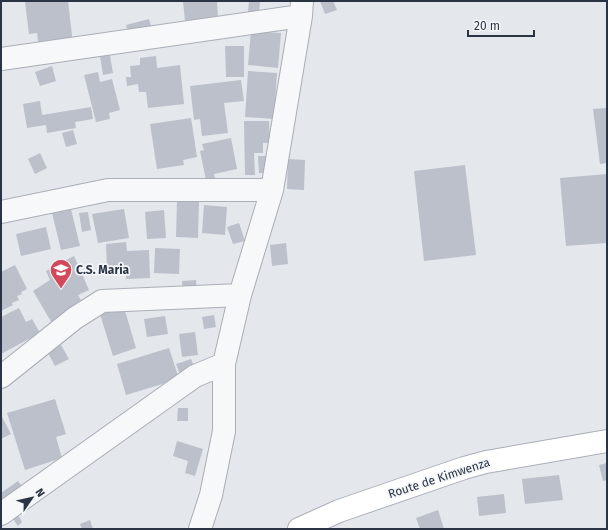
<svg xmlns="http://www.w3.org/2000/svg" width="608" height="530" font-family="'Fira Sans',sans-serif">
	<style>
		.building { fill: #bbc0ca }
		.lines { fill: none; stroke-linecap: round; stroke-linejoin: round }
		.street-casing { stroke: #a9aeb7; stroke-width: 24 }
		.secondary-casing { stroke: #a9aeb7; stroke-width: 24 }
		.street { stroke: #f7f8fa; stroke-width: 22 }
		.secondary { stroke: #fff; stroke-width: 22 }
		.labels { text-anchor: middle; stroke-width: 3.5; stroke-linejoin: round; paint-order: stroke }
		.poi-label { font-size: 12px; font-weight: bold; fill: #2b3445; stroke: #f4f6f9; text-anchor: start }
		.street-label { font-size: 12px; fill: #2b3445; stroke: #f4f6f9 }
	</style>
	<rect width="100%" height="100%" fill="#e4e7ec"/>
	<path class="building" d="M 35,1 L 68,1 L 73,44 L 39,48 L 37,33 L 29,34 L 25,2 Z
		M 183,1 L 217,1 L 218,19 L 185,21 Z
		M 249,1 L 260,1 L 259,13 L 248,12 Z
		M 320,1 L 333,1 L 337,10 L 325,14 Z
		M 149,19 L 153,32 L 130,39 L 126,25 Z
		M 251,31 L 281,33 L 278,68 L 248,65 Z
		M 225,46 L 244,46 L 244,77 L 226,77 Z
		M 110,55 L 113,73 L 103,75 L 100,56 Z
		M 156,56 L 157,68 L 180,65 L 184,104 L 148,108 L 146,92 L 139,92 L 138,84 L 127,86 L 126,77 L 131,77 L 130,66 L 140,65 L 140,58 Z
		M 52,66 L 56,81 L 40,86 L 35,72 Z
		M 248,71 L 277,73 L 274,119 L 245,117 Z
		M 98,72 L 100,82 L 112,79 L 120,110 L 109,113 L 110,119 L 96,122 L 84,75 Z
		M 241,80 L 244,101 L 224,103 L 228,133 L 202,136 L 200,119 L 194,120 L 190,86 Z
		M 40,101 L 42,115 L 91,107 L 93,119 L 75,122 L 76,128 L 47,133 L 46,125 L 27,128 L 23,104 Z
		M 607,108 L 607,163 L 600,164 L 593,109 Z
		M 191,118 L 197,157 L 183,160 L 184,165 L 157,169 L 150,124 Z
		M 244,121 L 269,121 L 270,143 L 263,143 L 263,153 L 254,153 L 255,175 L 245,175 Z
		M 73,130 L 77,144 L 66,147 L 62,133 Z
		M 231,138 L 237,169 L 214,174 L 215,178 L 206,180 L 200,151 L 204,150 L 202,144 Z
		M 40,153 L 47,168 L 35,174 L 28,159 Z
		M 258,156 L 268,156 L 269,173 L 259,173 Z
		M 288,159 L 305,160 L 304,190 L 287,189 Z
		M 465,165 L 476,255 L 424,261 L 414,171 Z
		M 607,174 L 607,243 L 566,246 L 560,178 Z
		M 177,200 L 199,201 L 198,238 L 176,237 Z
		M 204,205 L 227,207 L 225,235 L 202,233 Z
		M 71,209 L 80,246 L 61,250 L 52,213 Z
		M 124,209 L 129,238 L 98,243 L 92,214 Z
		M 164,210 L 166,238 L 147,239 L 145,212 Z
		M 88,212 L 91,230 L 82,232 L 79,213 Z
		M 239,223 L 245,241 L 233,244 L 227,227 Z
		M 46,227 L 51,249 L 21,256 L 16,234 Z
		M 126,242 L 127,251 L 149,250 L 150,278 L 126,279 L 126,267 L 107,268 L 106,244 Z
		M 286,243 L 288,264 L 272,266 L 270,245 Z
		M 155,248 L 180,249 L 179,274 L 154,273 Z
		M 74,256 L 89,290 L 78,295 L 83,304 L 53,325 L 33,291 L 50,280 L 46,271 Z
		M 15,265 L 27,289 L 21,292 L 22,294 L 17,296 L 19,300 L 12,303 L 13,305 L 1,311 L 1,272 Z
		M 196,280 L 197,294 L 183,295 L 182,281 Z
		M 123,304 L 136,348 L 113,356 L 99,311 Z
		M 19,308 L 26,322 L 32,319 L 40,333 L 1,354 L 1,317 Z
		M 214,315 L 216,327 L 204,329 L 202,317 Z
		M 165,316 L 168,334 L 147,337 L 144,319 Z
		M 195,332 L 198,355 L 182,357 L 179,334 Z
		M 61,345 L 69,359 L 55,366 L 48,353 Z
		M 169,348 L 179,379 L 126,395 L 117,364 Z
		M 191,359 L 196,371 L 181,377 L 176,364 Z
		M 55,399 L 66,434 L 56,437 L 62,458 L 25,470 L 7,413 Z
		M 178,408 L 188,408 L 188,421 L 177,421 Z
		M 1,415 L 11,434 L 1,439 Z
		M 177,441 L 203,449 L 195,476 L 185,473 L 188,461 L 173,456 Z
		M 607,463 L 607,480 L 603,481 L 599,465 Z
		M 559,475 L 563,500 L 525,504 L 522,479 Z
		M 18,481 L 24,489 L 6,503 L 1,497 L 1,493 Z
		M 504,494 L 506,513 L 479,516 L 477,497 Z
		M 438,510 L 444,529 L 420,529 L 416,518 Z
		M 18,515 L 22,522 L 18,526 L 13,519 Z
		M 90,520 L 93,529 L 82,529 L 80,524 Z"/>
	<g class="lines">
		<g class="street-casing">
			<path id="street" d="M 1,59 L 301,16
				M 1,212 L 108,190 L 272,190
				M 1,377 L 75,318 L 102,301 L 240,295
				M 1,514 L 195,376 L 224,364
				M 200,529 L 211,495 L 224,431 L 224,364 L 240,295 L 272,190 L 301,16 L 302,1"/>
		</g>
		<g class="secondary-casing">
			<path id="secondary" d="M 299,529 L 339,511 L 464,468 L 486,462 L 607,441"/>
		</g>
		<use href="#street" class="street"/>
		<use href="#secondary" class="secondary"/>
	</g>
	<defs>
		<g id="school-pin" transform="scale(1.15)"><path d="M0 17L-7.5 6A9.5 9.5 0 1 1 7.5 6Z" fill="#d1495b" stroke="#f4f6f9"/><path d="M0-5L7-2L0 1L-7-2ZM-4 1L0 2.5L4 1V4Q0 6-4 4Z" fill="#fff"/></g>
	</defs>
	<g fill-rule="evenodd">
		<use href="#school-pin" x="61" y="270"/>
	</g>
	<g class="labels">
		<g class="poi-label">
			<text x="76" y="274">C.S. Maria</text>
		</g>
		<g class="street-label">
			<text transform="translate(439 478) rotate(-18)" y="4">Route de Kimwenza</text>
		</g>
	</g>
	<rect width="608" height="530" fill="none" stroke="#2b3445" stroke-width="4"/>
	<g transform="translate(32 498) rotate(56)" stroke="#f4f6f9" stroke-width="3" paint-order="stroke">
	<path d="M0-3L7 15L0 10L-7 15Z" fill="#2b3445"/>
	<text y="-6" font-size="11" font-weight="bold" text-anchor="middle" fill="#2b3445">N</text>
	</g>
	<path d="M468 30v6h66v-6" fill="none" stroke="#2b3445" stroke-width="2"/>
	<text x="474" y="30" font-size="12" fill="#2b3445" stroke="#f4f6f9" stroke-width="3" paint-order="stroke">20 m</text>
</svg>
